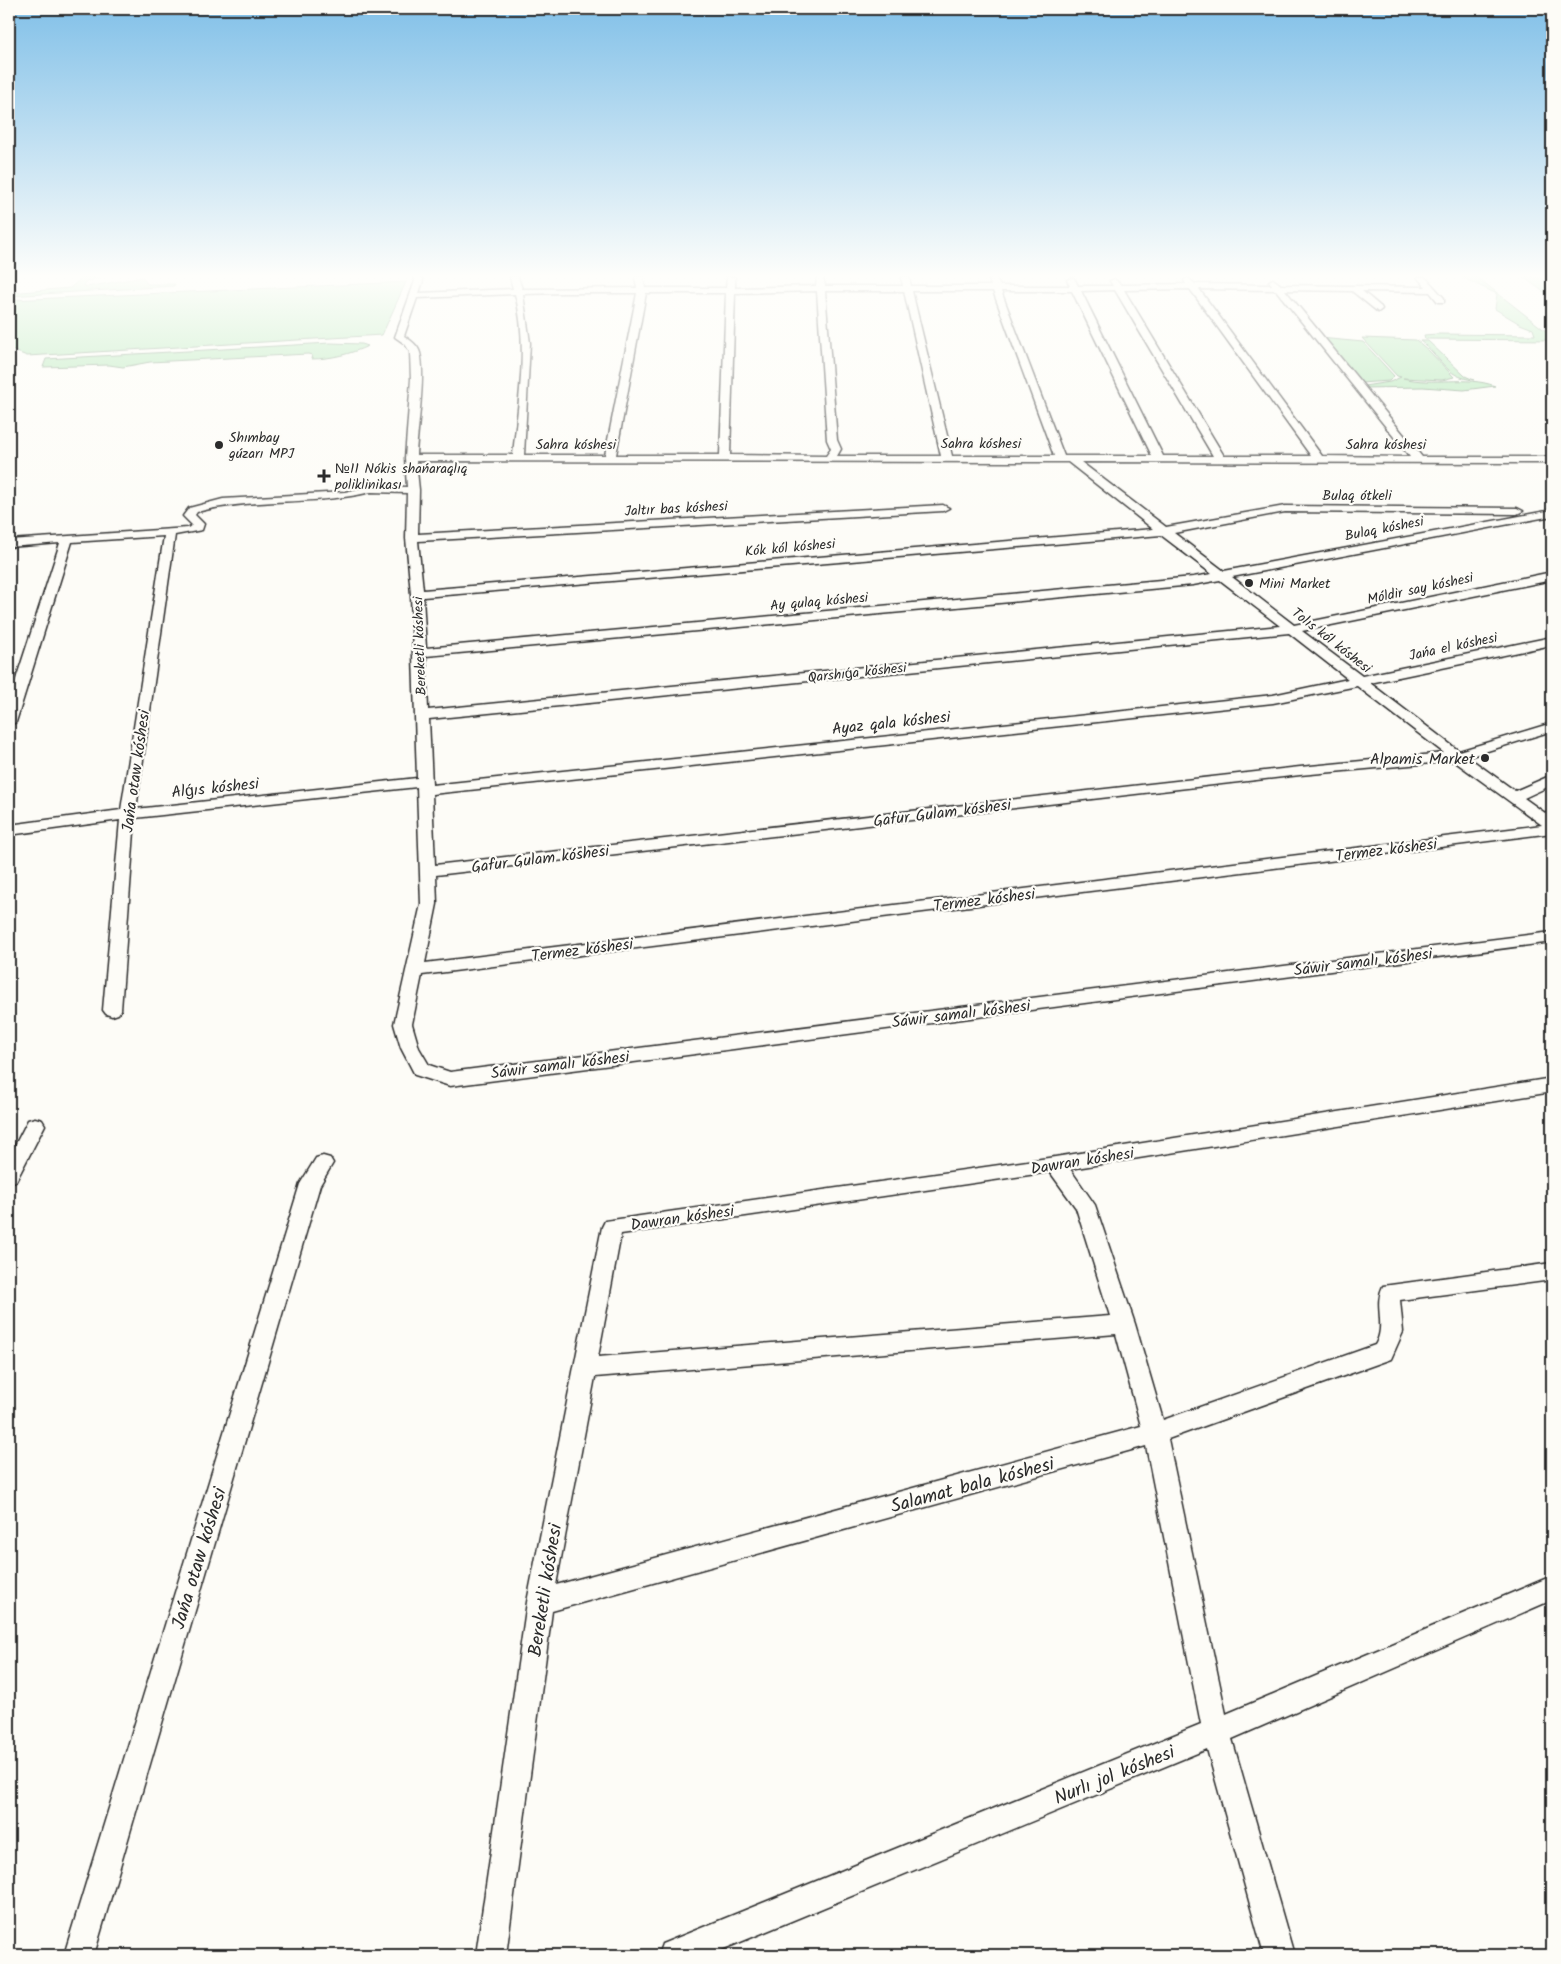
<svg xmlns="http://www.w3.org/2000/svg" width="1561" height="1964" font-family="Kalam,sans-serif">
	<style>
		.green { fill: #a4e2a9; stroke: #68866a }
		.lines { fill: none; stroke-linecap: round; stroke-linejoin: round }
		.street-casing { stroke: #2b2b2b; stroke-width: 3 }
		.street { fill: #fdfcf7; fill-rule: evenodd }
		.poi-dot { fill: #2b2b2b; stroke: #fdfcf7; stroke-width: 2 }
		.labels { text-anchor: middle; stroke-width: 4.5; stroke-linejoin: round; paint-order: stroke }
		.far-poi-label { font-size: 14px; fill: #2b2b2b; stroke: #fdfcf7; text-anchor: start }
		.far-street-label { font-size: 14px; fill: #2b2b2b; stroke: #fdfcf7 }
		.street-label { font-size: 16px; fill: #2b2b2b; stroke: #fdfcf7 }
		.poi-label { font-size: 16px; fill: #2b2b2b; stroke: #fdfcf7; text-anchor: end }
		.near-street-label { font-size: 19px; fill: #2b2b2b; stroke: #fdfcf7 }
	</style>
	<rect width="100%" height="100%" fill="#fdfcf7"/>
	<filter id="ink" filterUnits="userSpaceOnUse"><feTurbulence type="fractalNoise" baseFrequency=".02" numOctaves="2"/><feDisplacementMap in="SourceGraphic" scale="10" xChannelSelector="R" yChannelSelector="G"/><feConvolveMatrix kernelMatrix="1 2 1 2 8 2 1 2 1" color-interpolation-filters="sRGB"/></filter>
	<g filter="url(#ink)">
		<path class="green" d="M 83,277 L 101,278 L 86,281 L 84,285 L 86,287 L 143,277 L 147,284 L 175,284 L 174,286 L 9,296 L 9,293 L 70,288 Z
			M 1461,277 L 1477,277 L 1552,336 L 1552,340 L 1425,339 L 1424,335 L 1437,334 L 1535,335 L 1533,329 L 1520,324 L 1495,309 L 1497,294 Z
			M 1523,277 C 1534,277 1543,276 1552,284 L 1552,298 Z
			M 406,282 L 382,335 L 27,356 L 9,349 L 9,304 L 11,300 Z
			M 1320,338 L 1363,342 L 1394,376 L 1389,381 L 1360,383 Z
			M 1362,338 L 1416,340 L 1428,350 L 1454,377 L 1442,380 L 1403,378 C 1433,386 1466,375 1495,386 L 1464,390 L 1423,387 L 1363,388 L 1364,386 L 1390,382 L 1401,377 L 1397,376 Z
			M 1420,341 L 1428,341 L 1465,376 L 1474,380 C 1444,377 1441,356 1420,341 Z
			M 330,343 L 362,344 L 368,346 C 350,354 331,359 311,359 L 312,355 L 308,354 L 150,362 L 123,367 L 109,365 L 43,367 L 46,359 Z"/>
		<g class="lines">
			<g class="street-casing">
				<path id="street" d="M 414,277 L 422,277 L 423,281 L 419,293 L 513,289 L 510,277 L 518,277 L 522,289 L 637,288 L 635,277 L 643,277 L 645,288 L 726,288 L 727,277 L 735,277 L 735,288 L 816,286 L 817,277 L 823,277 L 825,286 L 903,286 L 901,277 L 909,277 L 911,286 L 991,286 L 989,279 L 995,277 L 1000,286 L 1070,286 L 1067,280 L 1071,278 L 1074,278 L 1078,286 L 1113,286 L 1110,281 L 1114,279 L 1121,285 L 1186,284 L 1184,280 L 1188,278 L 1195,284 L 1272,285 L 1269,281 L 1273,279 L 1281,285 L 1426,287 L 1417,277 L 1425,277 L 1444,298 L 1444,302 L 1438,302 L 1430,292 L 1362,291 L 1381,307 L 1382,309 L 1378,312 L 1352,291 L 1285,290 L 1422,457 L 1552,457 L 1552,463 L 1081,462 L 1166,527 L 1285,506 L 1517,508 L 1523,511 L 1517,514 L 1285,512 L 1174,533 L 1224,571 L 1552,510 L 1552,516 L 1232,577 L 1294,625 L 1552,572 L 1552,580 L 1302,631 L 1362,676 L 1552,637 L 1552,645 L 1370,683 L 1459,751 L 1552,723 L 1552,731 L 1468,757 L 1515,791 L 1552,775 L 1552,785 L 1524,798 L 1552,818 L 1552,833 L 422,975 L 412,1024 L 419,1048 L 429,1065 L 450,1072 L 1552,932 L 1552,942 L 450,1086 L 415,1075 L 401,1048 L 394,1024 L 421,904 L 417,787 L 135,818 L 121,1010 L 118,1014 L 112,1016 L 106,1014 L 103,1010 L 120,820 L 9,835 L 9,825 L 121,810 L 164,536 L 72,542 L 16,722 L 9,726 L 9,701 L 60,543 L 9,547 L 9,540 L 188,528 L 192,525 L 183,516 L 189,508 L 223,499 L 345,492 L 371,486 L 407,487 L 405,458 L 411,379 L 410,352 L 405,344 L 395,337 L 415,281 ZM 1190,289 L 1311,456 L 1224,456 L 1124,290 ZM 1199,289 L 1276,290 L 1410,457 L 1322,456 ZM 1115,290 L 1213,456 L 1163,456 L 1081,291 ZM 817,291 L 827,440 L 831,449 L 826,456 L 730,455 L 735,293 ZM 825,291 L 904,291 L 941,456 L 837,456 L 841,449 L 837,440 ZM 912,291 L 993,291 L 1054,456 L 952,456 ZM 1001,291 L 1072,291 L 1152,456 L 1064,456 ZM 563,293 L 637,293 L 605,455 L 524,455 L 530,343 L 523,294 ZM 646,293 L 726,293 L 720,455 L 616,455 ZM 515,294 C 529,345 518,403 513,455 L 416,455 C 417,431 426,373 420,353 C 418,345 410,340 404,336 L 417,298 ZM 416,461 L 1068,462 L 1153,529 L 423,590 L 418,541 L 943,511 L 949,508 L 943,505 L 418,534 L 419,490 ZM 371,492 L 407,493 L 406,538 L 411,594 L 417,778 L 136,809 L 175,535 L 202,530 L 204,524 L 195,515 L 197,512 C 254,497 314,506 371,492 ZM 1161,535 L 1212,574 L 1193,577 L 426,648 L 423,597 ZM 1220,580 L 1280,626 L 428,710 L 426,656 L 1193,585 ZM 1289,633 L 1348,679 L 1273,695 L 432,785 L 429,719 ZM 1357,686 L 1444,753 L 1300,767 L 435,865 L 432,794 L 1273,703 ZM 1454,761 L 1542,825 L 425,963 L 437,904 L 436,875 L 1300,775 Z
					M 1552,1078 L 1552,1092 L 1070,1169 L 1095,1205 L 1135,1324 L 1163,1420 L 1375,1345 C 1387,1325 1373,1306 1383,1286 L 1552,1263 L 1552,1280 L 1400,1300 L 1403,1332 L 1391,1359 L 1168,1439 L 1226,1714 L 1552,1576 L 1552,1600 L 1232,1739 L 1294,1955 L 1264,1955 L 1207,1749 L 709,1955 L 658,1955 L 662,1944 L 1201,1724 L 1146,1446 L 552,1611 L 506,1955 L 476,1955 L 527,1602 L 602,1227 L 605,1221 L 1055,1157 ZM 1050,1172 L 1076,1208 L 1110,1316 L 598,1357 L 621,1234 ZM 1116,1334 L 1141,1426 L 556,1585 L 595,1377 Z
					M 35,1118 L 42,1120 L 45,1125 L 16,1181 L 9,1183 L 9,1157 L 28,1120 Z
					M 323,1156 L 330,1158 L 333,1163 L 320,1185 L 94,1955 L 64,1955 L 300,1184 L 316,1158 Z"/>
			</g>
			<use href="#street" class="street"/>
		</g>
	</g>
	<linearGradient id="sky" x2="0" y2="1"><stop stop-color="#81c0e8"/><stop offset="0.5" stop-color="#fefefb"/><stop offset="1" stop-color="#fefefb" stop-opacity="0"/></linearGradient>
	<rect width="1561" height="552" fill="url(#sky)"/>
	<g class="poi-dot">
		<circle cx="219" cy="445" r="5"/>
		<path d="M321.5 468.5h5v5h5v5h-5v5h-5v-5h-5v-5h5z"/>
		<circle cx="1249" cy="583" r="5"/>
		<circle cx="1485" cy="758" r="5"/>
	</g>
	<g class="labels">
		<g class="far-poi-label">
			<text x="229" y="442">Shımbay<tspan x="229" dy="16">gúzarı MPJ</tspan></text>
			<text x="335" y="473">№11 Nókis shańaraqlıq<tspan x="335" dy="16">poliklinikası</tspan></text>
			<text x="1259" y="588">Mini Market</text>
		</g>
		<g class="far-street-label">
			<text x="981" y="448">Sahra kóshesi</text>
			<text x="576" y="449">Sahra kóshesi</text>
			<text x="1386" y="449">Sahra kóshesi</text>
			<text x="1357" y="500">Bulaq ótkeli</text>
			<text transform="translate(676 508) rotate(-3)" y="5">Jaltır bas kóshesi</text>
			<text transform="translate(1384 528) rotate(-11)" y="5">Bulaq kóshesi</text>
			<text transform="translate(790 547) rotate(-5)" y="5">Kók kól kóshesi</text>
			<text transform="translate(1420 588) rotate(-12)" y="5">Móldir say kóshesi</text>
			<text transform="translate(819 601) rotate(-5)" y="5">Ay qulaq kóshesi</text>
			<text transform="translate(1332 640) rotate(38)" y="5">Tolıs kól kóshesi</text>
			<text transform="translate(419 646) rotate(-92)" y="5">Bereketli kóshesi</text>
			<text transform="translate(1453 646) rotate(-12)" y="5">Jańa el kóshesi</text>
			<text transform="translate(857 672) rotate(-6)" y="5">Qarshıǵa kóshesi</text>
		</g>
		<g class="street-label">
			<text transform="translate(891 722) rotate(-6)" y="6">Ayaz qala kóshesi</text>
			<text transform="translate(135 771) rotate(-82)" y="6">Jańa otaw kóshesi</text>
			<text transform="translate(215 787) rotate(-6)" y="6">Alǵıs kóshesi</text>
			<text transform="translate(942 812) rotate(-7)" y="6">Gafur Gulam kóshesi</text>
			<text transform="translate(1386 849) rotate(-7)" y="6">Termez kóshesi</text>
			<text transform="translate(540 858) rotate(-7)" y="6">Gafur Gulam kóshesi</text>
			<text transform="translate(984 899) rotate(-7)" y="6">Termez kóshesi</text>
			<text transform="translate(582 949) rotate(-7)" y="6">Termez kóshesi</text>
			<text transform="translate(1363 961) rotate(-7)" y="6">Sáwir samalı kóshesi</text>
			<text transform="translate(961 1013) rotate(-7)" y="6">Sáwir samalı kóshesi</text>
			<text transform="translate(560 1064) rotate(-7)" y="6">Sáwir samalı kóshesi</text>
			<text transform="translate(1082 1160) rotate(-9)" y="6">Dawran kóshesi</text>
			<text transform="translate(682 1217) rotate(-8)" y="6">Dawran kóshesi</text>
		</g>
		<g class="poi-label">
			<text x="1475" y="764">Alpamis Market</text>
		</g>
		<g class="near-street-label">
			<text transform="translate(972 1484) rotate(-15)" y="7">Salamat bala kóshesi</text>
			<text transform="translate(198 1558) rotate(-73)" y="7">Jańa otaw kóshesi</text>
			<text transform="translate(544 1590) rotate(-81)" y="7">Bereketli kóshesi</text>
			<text transform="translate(1114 1774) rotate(-22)" y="7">Nurlı jol kóshesi</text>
		</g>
	</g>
	<rect width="1561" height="1964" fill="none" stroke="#fdfcf7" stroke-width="30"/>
	<rect x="15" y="15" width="1531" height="1934" fill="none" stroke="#2b2b2b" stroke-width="2" filter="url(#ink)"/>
</svg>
